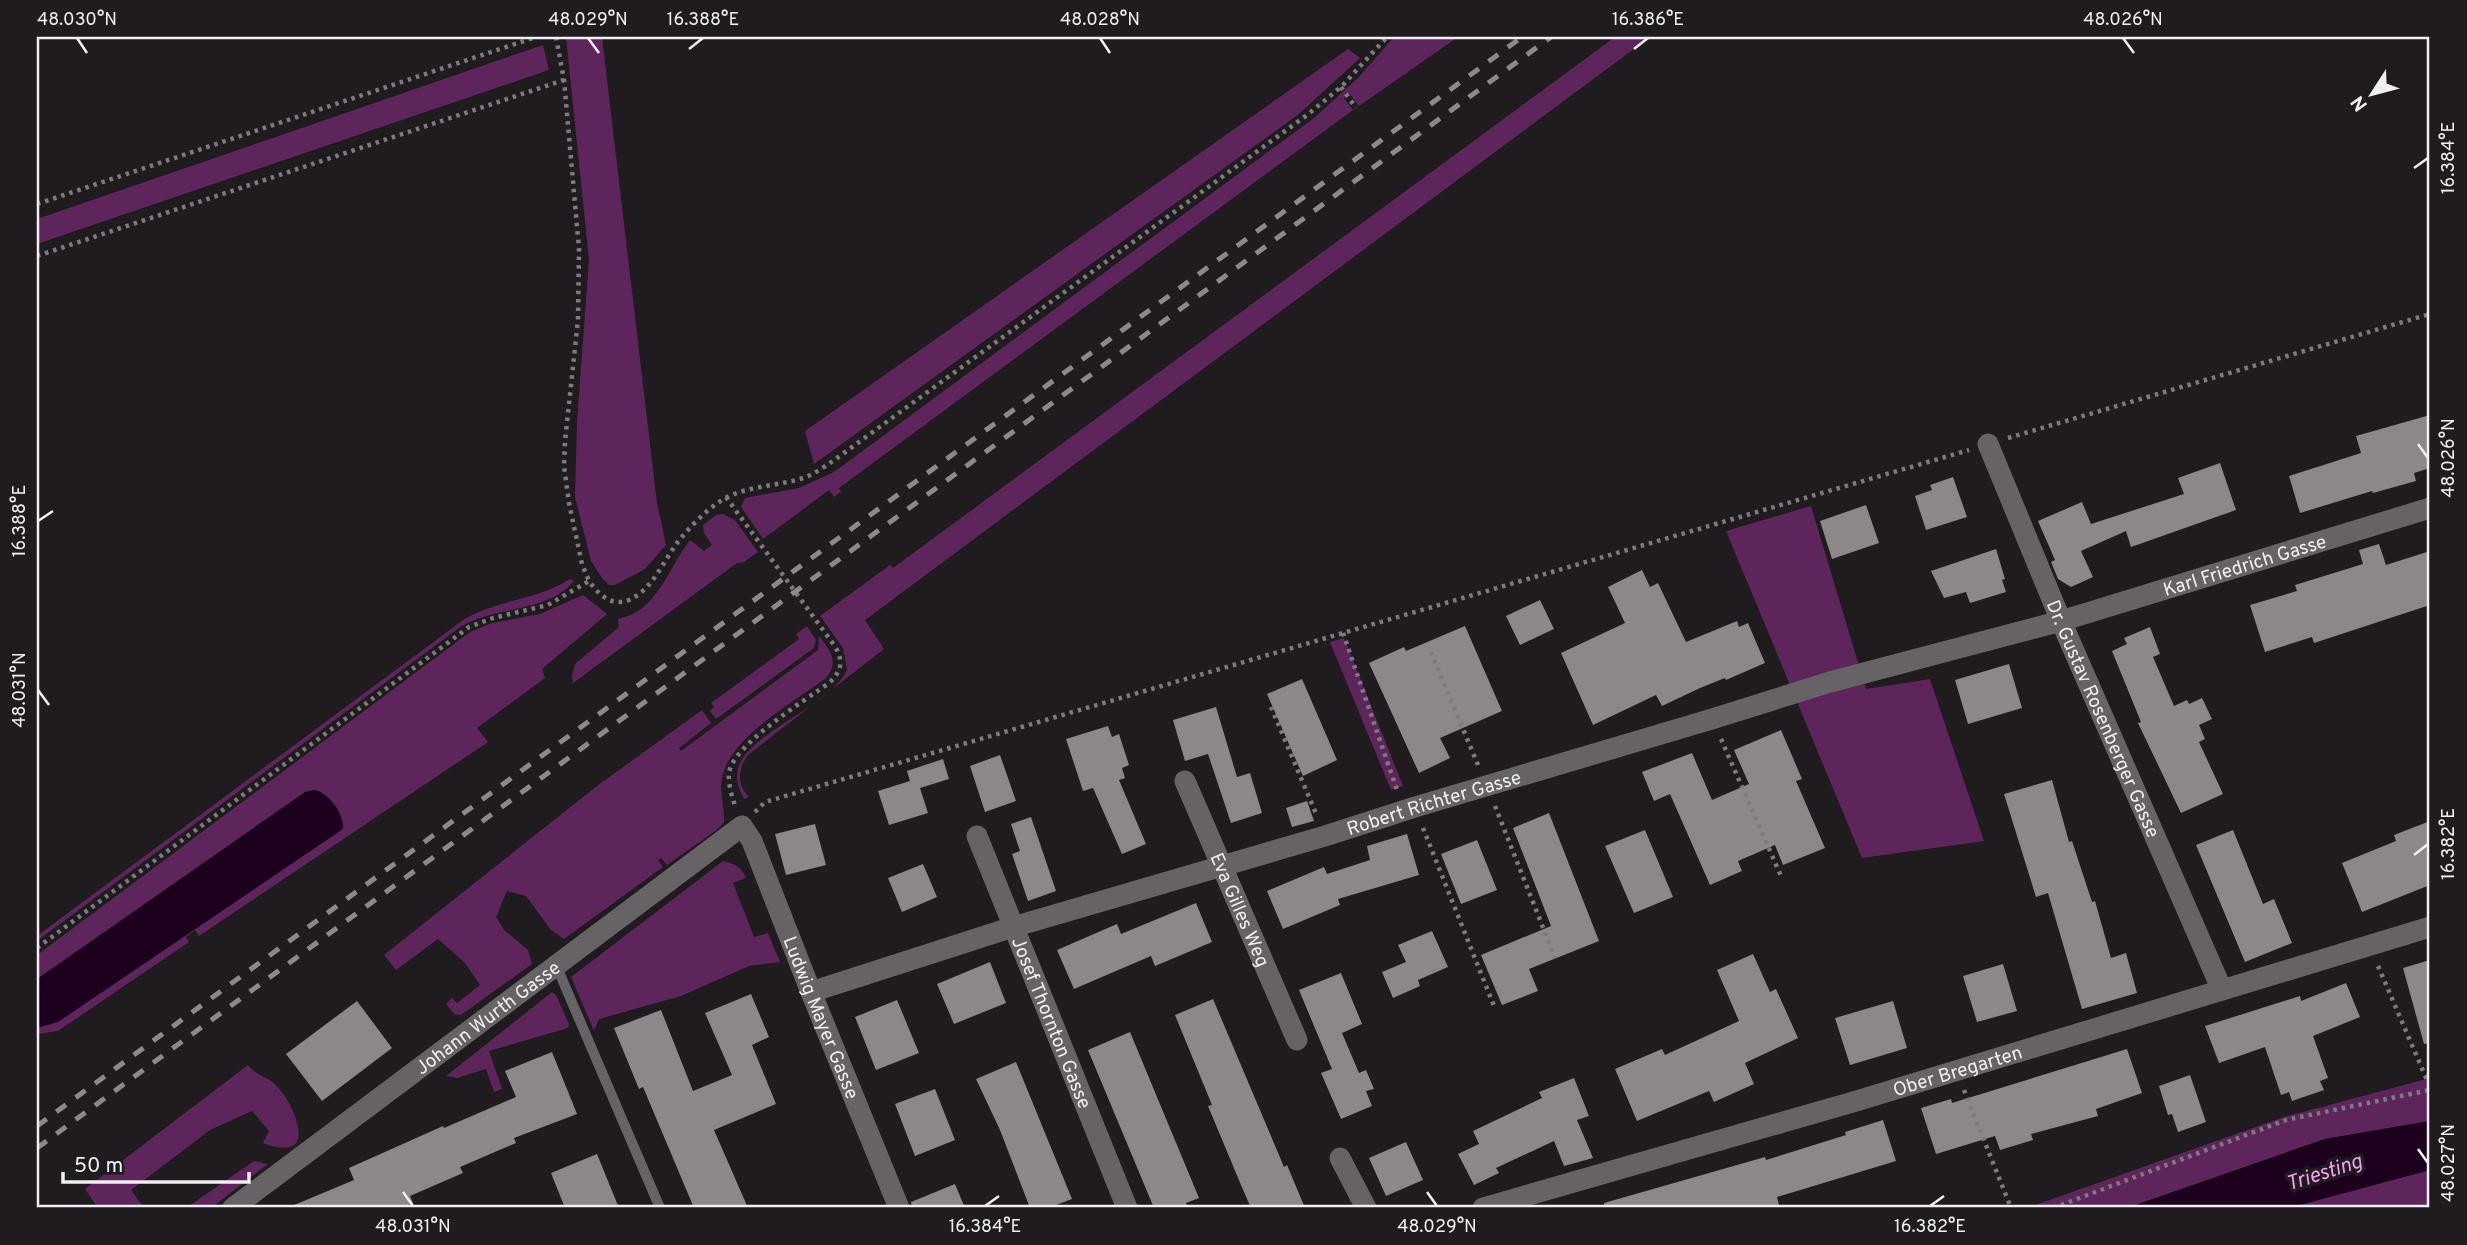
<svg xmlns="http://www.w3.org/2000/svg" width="2467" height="1245" font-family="Overpass,sans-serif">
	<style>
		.green { fill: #5e255d }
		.water { fill: #1d001e }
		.building { fill: #8b878b }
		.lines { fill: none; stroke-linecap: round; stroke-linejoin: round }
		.path { stroke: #7e7b7e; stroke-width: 4.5; stroke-dasharray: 3.5 5; stroke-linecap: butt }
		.lane { stroke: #666266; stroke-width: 10 }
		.street { stroke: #666266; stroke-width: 21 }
		.rail { stroke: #8c898c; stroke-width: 5; stroke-dasharray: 12 12; stroke-linecap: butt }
		.ticks { fill: none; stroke: #f1eff1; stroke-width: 2.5 }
		.labels { text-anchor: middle; stroke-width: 7; stroke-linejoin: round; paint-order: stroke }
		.street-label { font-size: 19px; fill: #f1eff1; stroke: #1f1b1e }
		.water-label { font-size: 21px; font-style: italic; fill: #f99df6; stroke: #1f1b1e }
		.neatline { fill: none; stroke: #f1eff1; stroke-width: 2.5 }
		.ticks-label { font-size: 18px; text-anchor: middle; fill: #f1eff1 }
	</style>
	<rect width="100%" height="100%" fill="#1f1b1e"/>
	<path class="green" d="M 566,37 L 602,37 L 657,503 L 666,545 L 645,569 L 615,585 L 609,585 L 602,578 L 591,561 L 575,497 L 577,422 L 589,260 Z
		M 1394,37 L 1458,37 L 1359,106 L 1349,93 L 1344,98 L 1353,110 L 839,488 L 841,492 L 834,497 L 829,490 L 763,539 L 741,507 L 745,498 L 799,488 L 834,472 L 1314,118 L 1358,78 Z
		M 1615,37 L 1650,37 L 865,620 L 884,649 L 748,755 C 738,769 736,784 749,797 L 744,799 C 739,790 735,779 738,768 C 749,732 830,707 847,670 L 843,648 L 820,616 L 890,565 L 893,568 Z
		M 543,45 L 549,70 L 37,244 L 37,219 Z
		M 1348,49 L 1360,58 L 1299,114 L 814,464 L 805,431 Z
		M 1811,506 L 1866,689 L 1930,679 L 1984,841 L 1862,858 L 1726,531 Z
		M 723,514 L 735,520 L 758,552 L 744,562 L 737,563 L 573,683 L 572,676 L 575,664 L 619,627 L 618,619 C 658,611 668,568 690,540 L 704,551 L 712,545 L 704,533 L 703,525 L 716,515 Z
		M 570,579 L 574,581 C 547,614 493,605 459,628 L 37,941 L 37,936 L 463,620 C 497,600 537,600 570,579 Z
		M 583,595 L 607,614 L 542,669 L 545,678 L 477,728 L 488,742 L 199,936 L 195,930 L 186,937 L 189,942 L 58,1031 L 37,1034 L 37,955 L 470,632 L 492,623 L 540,614 Z
		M 807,626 L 816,640 L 814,648 L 716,719 L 710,711 L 714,707 L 711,703 L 799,639 L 796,634 Z
		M 819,636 C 831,652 840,662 825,679 C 794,702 727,739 722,779 C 719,793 725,808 724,822 L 718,829 L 667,865 L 661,858 L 658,860 L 663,867 L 564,939 L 551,930 L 526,896 L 507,891 L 496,917 L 504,930 L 528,950 L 532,964 L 461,1015 L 454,1014 L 446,1004 L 452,998 L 457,1003 L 480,985 L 465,963 L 438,939 L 396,970 L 384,955 L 597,786 L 702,710 L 711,723 L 679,748 L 681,751 L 818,650 Z
		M 1344,638 L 1403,786 L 1391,790 L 1330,642 Z
		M 723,861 C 735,864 741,866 746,878 L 733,883 L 754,937 L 768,933 L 780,962 L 749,966 L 681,996 L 599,1019 L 594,1031 L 571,977 Z
		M 552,992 L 556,995 L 569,1024 L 568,1028 L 489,1051 L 502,1089 L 494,1092 L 486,1069 L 457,1078 L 446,1076 Z
		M 248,1065 C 254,1073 263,1076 271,1081 C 283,1090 294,1109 297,1123 C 305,1152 283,1151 263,1143 L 269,1131 L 252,1111 L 210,1130 L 131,1190 L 144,1208 L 98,1208 L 85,1189 Z
		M 2430,1078 L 2430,1121 L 2325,1139 L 2127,1208 L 2027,1208 L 2284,1117 Z
		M 254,1161 L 268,1164 L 211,1208 L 186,1208 Z
		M 2430,1170 L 2430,1207 L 2289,1208 L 2308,1201 Z"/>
	<path class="water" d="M 314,790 C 328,792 344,813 343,828 L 340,831 L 58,1022 L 37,1028 L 37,979 L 305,792 Z
		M 2430,1121 L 2430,1170 L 2289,1208 L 2127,1208 L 2325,1139 Z"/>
	<path class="building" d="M 2430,415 L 2430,468 L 2414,473 L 2416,481 L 2373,493 L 2372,491 L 2300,513 L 2289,476 L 2361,453 L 2356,436 Z
		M 2220,463 L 2236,510 L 2131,547 L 2126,531 L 2081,551 L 2093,577 L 2071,587 L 2058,579 L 2051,562 L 2055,560 L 2038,521 L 2082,502 L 2091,524 L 2184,494 L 2178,478 Z
		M 1953,477 L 1967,517 L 1926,530 L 1915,496 L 1932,490 L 1930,485 Z
		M 1866,505 L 1879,543 L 1832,559 L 1820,521 Z
		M 2379,544 L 2386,565 L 2430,551 L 2430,605 L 2314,643 L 2312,637 L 2265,652 L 2250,605 L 2297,591 L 2295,585 L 2363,564 L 2359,550 Z
		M 1996,549 L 2005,579 L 2002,580 L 2006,592 L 1970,603 L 1966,592 L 1944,598 L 1931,571 Z
		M 1642,570 L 1650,587 L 1658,583 L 1686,642 L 1737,621 L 1739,627 L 1748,623 L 1765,663 L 1726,680 L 1725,678 L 1700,688 L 1662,706 L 1656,695 L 1593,725 L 1561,653 L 1625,623 L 1608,587 Z
		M 1540,600 L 1554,629 L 1520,645 L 1506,616 Z
		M 1465,626 L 1502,711 L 1440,738 L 1450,758 L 1419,773 L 1369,663 L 1404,647 L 1406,651 Z
		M 2150,627 L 2160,654 L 2153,657 L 2174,706 L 2187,700 L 2189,704 L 2202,698 L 2212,719 L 2199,725 L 2205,739 L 2199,742 L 2223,794 L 2181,813 L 2138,723 L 2141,722 L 2112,651 L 2127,644 L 2124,638 Z
		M 2009,664 L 2022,708 L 1968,724 L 1955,680 Z
		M 1302,679 L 1337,760 L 1303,776 L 1267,694 Z
		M 1216,707 L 1237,777 L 1250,773 L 1262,813 L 1231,823 L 1208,754 L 1185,761 L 1173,720 Z
		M 1108,726 L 1112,737 L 1119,734 L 1129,765 L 1122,768 L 1125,778 L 1119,780 L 1146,844 L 1122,854 L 1093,788 L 1083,791 L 1066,739 Z
		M 1781,730 L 1802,779 L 1796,781 L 1825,848 L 1783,865 L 1775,845 L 1738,861 L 1742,871 L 1710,885 L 1670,794 L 1654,801 L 1642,772 L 1692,753 L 1712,800 L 1749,784 L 1734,750 Z
		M 1000,755 L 1016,801 L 985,812 L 970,766 Z
		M 943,759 L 949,779 L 920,788 L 928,813 L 889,825 L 878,791 L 910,781 L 907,771 Z
		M 2052,780 L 2069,842 L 2072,841 L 2092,902 L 2095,901 L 2111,958 L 2126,953 L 2137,993 L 2082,1009 L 2048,893 L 2036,897 L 2004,794 Z
		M 1307,801 L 1314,821 L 1292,827 L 1286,808 Z
		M 1549,813 L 1599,941 L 1529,969 L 1538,991 L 1502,1005 L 1481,955 L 1551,926 L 1513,828 Z
		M 1031,817 L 1056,891 L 1028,901 L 1012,854 L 1020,851 L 1011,824 Z
		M 2430,821 L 2430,885 L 2362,912 L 2342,863 L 2396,841 L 2394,835 Z
		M 815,824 L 826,865 L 786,875 L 775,834 Z
		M 1645,830 L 1673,897 L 1634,913 L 1605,846 Z
		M 2233,830 L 2263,904 L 2274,899 L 2292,943 L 2245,962 L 2196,845 Z
		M 1407,834 L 1419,875 L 1338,899 L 1340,905 L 1283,929 L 1267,891 L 1324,867 L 1327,874 L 1370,860 L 1367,846 Z
		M 1477,840 L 1497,890 L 1461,904 L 1441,854 Z
		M 923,864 L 937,897 L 902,912 L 888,878 Z
		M 1196,903 L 1212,942 L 1155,966 L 1151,956 L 1074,989 L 1057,950 L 1117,924 L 1121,934 Z
		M 1432,931 L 1448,967 L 1418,980 L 1420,986 L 1393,998 L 1382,972 L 1406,962 L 1398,945 Z
		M 1753,954 L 1770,992 L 1776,989 L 1798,1038 L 1745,1063 L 1754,1084 L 1714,1102 L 1709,1091 L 1637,1121 L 1615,1069 L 1662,1049 L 1665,1055 L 1739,1021 L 1717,970 Z
		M 2430,960 L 2430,1043 L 2424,1044 L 2403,968 Z
		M 990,962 L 1006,1003 L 954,1024 L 937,984 Z
		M 2003,964 L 2017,1011 L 1977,1022 L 1963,976 Z
		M 1341,973 L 1362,1024 L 1342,1033 L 1359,1073 L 1366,1070 L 1374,1089 L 1366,1091 L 1372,1106 L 1341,1119 L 1321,1073 L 1332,1069 L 1299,990 Z
		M 2346,983 L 2360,1017 L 2313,1036 L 2328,1078 L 2320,1081 L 2324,1090 L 2292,1101 L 2289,1092 L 2281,1095 L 2265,1047 L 2219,1063 L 2205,1026 L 2300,996 L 2301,1001 Z
		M 751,994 L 769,1037 L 752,1045 L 776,1104 L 714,1130 L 748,1208 L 694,1208 L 643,1087 L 639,1089 L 614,1028 L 661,1010 L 693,1091 L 732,1075 L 705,1013 Z
		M 1213,999 L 1284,1167 L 1287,1165 L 1305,1208 L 1251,1208 L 1241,1185 L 1208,1106 L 1212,1105 L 1175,1015 Z
		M 897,1000 L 919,1053 L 876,1070 L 855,1017 Z
		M 357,1001 L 392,1048 L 322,1101 L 286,1054 Z
		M 1893,1001 L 1907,1048 L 1850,1065 L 1835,1018 Z
		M 1130,1032 L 1199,1198 L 1186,1203 L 1188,1208 L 1154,1208 L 1088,1050 Z
		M 2127,1049 L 2142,1093 L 2096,1109 L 2098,1116 L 2031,1134 L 2033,1140 L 2000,1150 L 1995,1136 L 1936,1154 L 1921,1108 L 1951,1099 L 1952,1103 Z
		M 552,1052 L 577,1114 L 514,1138 L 516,1143 L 460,1167 L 463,1173 L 410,1196 L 413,1203 L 402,1208 L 287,1208 L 354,1180 L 349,1168 L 443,1126 L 444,1128 L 516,1097 L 505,1071 Z
		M 1016,1062 L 1072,1199 L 1048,1208 L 1030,1208 L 1000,1130 L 976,1079 Z
		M 2190,1075 L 2206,1122 L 2178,1132 L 2172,1114 L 2168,1115 L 2159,1086 Z
		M 1574,1078 L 1589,1116 L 1577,1120 L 1593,1158 L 1564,1166 L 1554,1141 L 1496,1168 L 1499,1173 L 1474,1185 L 1458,1154 L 1479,1144 L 1473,1131 L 1542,1098 L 1539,1092 Z
		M 935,1089 L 955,1140 L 915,1156 L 895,1104 Z
		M 1883,1120 L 1896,1161 L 1777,1197 L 1779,1205 L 1768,1208 L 1605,1208 L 1604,1203 L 1765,1157 L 1766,1160 L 1846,1135 L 1845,1132 Z
		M 1406,1142 L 1423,1180 L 1386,1196 L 1369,1158 Z
		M 597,1154 L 619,1208 L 565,1208 L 551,1173 Z
		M 955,1184 L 965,1208 L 912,1208 L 911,1202 Z"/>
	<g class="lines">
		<path class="path" d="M 556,37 L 564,80 L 579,249 L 578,320 L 565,441 L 564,466 L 569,503 L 582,564 L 589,581
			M 1341,87 L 1356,108
			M 37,204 L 536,37
			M 37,256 L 564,80
			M 2008,438 L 2430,314
			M 726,497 L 834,645 C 844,660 842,671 829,683 C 804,701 733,745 729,773 C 728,784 732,796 735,806
			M 1343,633 L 1397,790
			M 1431,652 L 1478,765
			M 1271,707 L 1317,816
			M 1721,739 L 1781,876
			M 1495,806 L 1555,958
			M 755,812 L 765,802 L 1969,450
			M 1423,828 L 1494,1006
			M 37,948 L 469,627 L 493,618 L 548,605 L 589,581 C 598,594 611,607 629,600 C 652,590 663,562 677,543 C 689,528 703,513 719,502 C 743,485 778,487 806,477 C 816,473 825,466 833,461 L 1307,115 L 1341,87 L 1387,37
			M 2378,966 L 2430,1087
			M 1964,1090 L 2011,1208
			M 2053,1208 L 2286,1120 L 2430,1090"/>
		<path class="lane" d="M 556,965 L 660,1208"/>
		<g class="street">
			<path id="s1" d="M 1988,444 L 2061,621 L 2222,990"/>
			<path id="s2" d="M 1185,781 L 1297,1040"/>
			<path id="s3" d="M 977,836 L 1127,1208"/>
			<path id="s4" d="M 811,992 L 1013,927 L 1325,836 L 1415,807 L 1712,719 L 1830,682 L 2061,621 L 2430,508"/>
			<path d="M 1340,1158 L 1366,1208"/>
			<path id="s5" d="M 233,1208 L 742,826 L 752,841 L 811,992 L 899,1208"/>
			<path id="s6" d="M 1483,1208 L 1853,1102 L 2430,927"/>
		</g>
		<path class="rail" d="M 37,1126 L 1522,37
			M 37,1148 L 1551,37"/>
	</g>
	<path class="ticks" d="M 77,38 L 87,53M 588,38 L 599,53M 1100,38 L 1110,53M 2123,38 L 2134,53M 689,49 L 703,38M 1634,49 L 1648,38M 2414,168 L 2428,158M 2418,444 L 2428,458M 38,521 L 53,511M 38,690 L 49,705M 2414,855 L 2428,844M 2418,1149 L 2428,1163M 403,1192 L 413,1206M 1427,1192 L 1437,1206M 985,1206 L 999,1196M 1930,1206 L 1944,1196"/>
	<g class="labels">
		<g class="street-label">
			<text dy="7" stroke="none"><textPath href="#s4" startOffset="1496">Karl Friedrich Gasse</textPath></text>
			<text dy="7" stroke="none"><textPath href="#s1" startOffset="298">Dr. Gustav Rosenberger Gasse</textPath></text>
			<text dy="7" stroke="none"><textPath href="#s4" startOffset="651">Robert Richter Gasse</textPath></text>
			<text dy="7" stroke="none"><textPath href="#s2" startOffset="140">Eva Gilles Weg</textPath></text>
			<text dy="7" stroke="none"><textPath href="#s5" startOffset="318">Johann Wurth Gasse</textPath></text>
			<text dy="7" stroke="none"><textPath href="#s5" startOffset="844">Ludwig Mayer Gasse</textPath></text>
			<text dy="7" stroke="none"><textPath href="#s3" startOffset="201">Josef Thornton Gasse</textPath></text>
			<text dy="7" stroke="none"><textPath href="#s6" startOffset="494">Ober Bregarten</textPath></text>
		</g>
		<g class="water-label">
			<text transform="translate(2324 1172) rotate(-18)" y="7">Triesting</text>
		</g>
	</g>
	<rect width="2467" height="1245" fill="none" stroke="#1f1b1e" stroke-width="77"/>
	<g transform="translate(2372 94) rotate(234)" stroke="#1f1b1e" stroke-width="5" paint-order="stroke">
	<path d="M0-5L12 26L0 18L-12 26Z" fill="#f1eff1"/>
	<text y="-10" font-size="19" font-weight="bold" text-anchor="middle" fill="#f1eff1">N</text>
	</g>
	<path d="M63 1172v10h186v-10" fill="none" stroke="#f1eff1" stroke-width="3.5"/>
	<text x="74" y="1172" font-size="21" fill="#f1eff1" stroke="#1f1b1e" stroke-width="5" paint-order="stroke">50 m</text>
	<rect x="38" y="38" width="2390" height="1168" class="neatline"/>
	<g class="ticks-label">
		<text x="77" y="25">48.030°N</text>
		<text x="588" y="25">48.029°N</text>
		<text x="703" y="25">16.388°E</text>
		<text x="1100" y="25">48.028°N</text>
		<text x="1648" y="25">16.386°E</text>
		<text x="2123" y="25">48.026°N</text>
		<text transform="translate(2448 158) rotate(-90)" y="6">16.384°E</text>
		<text transform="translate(2448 458) rotate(-90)" y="6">48.026°N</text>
		<text transform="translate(19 521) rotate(-90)" y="6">16.388°E</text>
		<text transform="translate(19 690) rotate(-90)" y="6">48.031°N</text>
		<text transform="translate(2448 844) rotate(-90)" y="6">16.382°E</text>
		<text transform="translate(2448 1163) rotate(-90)" y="6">48.027°N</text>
		<text x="413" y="1232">48.031°N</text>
		<text x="985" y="1232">16.384°E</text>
		<text x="1437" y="1232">48.029°N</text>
		<text x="1930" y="1232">16.382°E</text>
	</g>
</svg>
